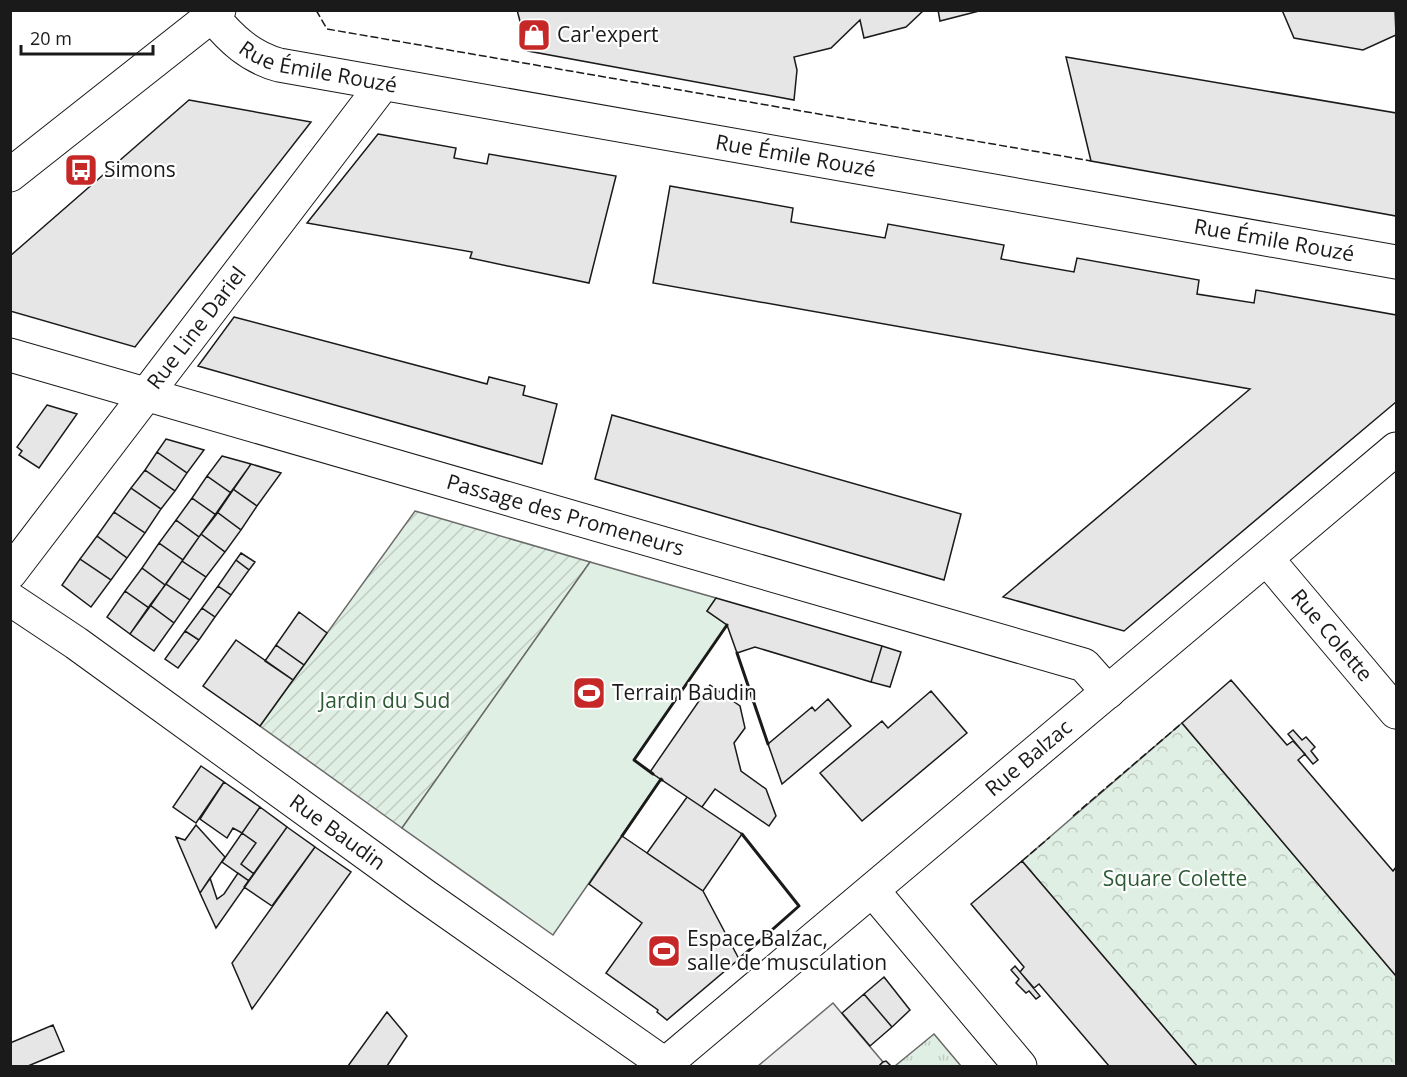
<svg xmlns="http://www.w3.org/2000/svg" width="1407" height="1077" font-family="'Open Sans',sans-serif">
	<style>
		.grass { fill: url(#grass-tufts); stroke: #6a6a6a; stroke-width: 1.5 }
		.park { fill: url(#park-crowns); stroke: #6a6a6a; stroke-width: 1.5 }
		.garden { fill: url(#garden-furrows); stroke: #6a6a6a; stroke-width: 1.5 }
		.pitch { fill: #e0efe3; stroke: #6a6a6a; stroke-width: 1.5 }
		.parking { fill: #ededed; stroke: #6a6a6a; stroke-width: 1.5 }
		.building { fill: #e6e6e6; stroke: #1a1a1a; stroke-width: 1.5 }
		.lines { fill: none; stroke-linecap: round; stroke-linejoin: round }
		.minor-casing { stroke: #1a1a1a; stroke-width: 35 }
		.minor { stroke: #fff; stroke-width: 33 }
		.fence { stroke: #1a1a1a; stroke-width: 1.5; stroke-dasharray: 8 3; stroke-linecap: butt }
		.wall { stroke: #1a1a1a; stroke-width: 3 }
		.labels { text-anchor: middle; stroke-width: 4.5; stroke-linejoin: round; paint-order: stroke }
		.poi-label { font-size: 21px; fill: #1a1a1a; stroke: #fff; text-anchor: start }
		.street-label { font-size: 21px; fill: #1a1a1a; stroke: #fff }
		.park-label { font-size: 21px; fill: #2b5a34; stroke: #fff }
	</style>
	<defs>
		<pattern id="grass-tufts" width="24" height="20" patternUnits="userSpaceOnUse" patternTransform="scale(1.5)"><rect width="24" height="20" fill="#e0efe3"/><path d="M3 7l-1-3M5 7V3M7 7l1-3M15 17l-1-3M17 17v-4M19 17l1-3" fill="none" stroke="#c0ccc2"/></pattern>
		<pattern id="park-crowns" width="20" height="18" patternUnits="userSpaceOnUse" patternTransform="scale(1.5)"><rect width="20" height="18" fill="#e0efe3"/><path d="M2 6a3 3 0 1 1 6 0M12 15a3 3 0 1 1 6 0" fill="none" stroke="#c0ccc2"/></pattern>
		<pattern id="garden-furrows" width="10" height="10" patternUnits="userSpaceOnUse" patternTransform="scale(1.5)"><rect width="10" height="10" fill="#e0efe3"/><path d="M-1 1l2-2M0 10L10 0M9 11l2-2" fill="none" stroke="#c0ccc2"/></pattern>
	</defs>
	<rect width="100%" height="100%" fill="#fff"/>
	<path class="grass" d="M 934,1034 L 961,1066 L 895,1066 Z"/>
	<path class="park" d="M 1182,723 L 1396,976 L 1396,1066 L 1197,1066 L 1022,861 Z"/>
	<path class="garden" d="M 415,511 L 590,562 L 402,828 L 260,726 Z"/>
	<path class="pitch" d="M 590,562 L 716,598 L 707,611 L 727,625 L 634,760 L 661,779 L 553,935 L 402,828 Z"/>
	<path class="parking" d="M 833,1003 L 883,1062 L 879,1066 L 758,1066 Z"/>
	<path class="building" d="M 517,10 L 924,10 L 906,27 L 864,38 L 860,20 L 831,48 L 794,57 L 797,70 L 794,100 L 528,51 Z
		M 938,10 L 983,10 L 940,21 Z
		M 1282,10 L 1395,10 L 1396,35 L 1363,50 L 1294,38 Z
		M 1066,57 L 1396,113 L 1396,216 L 1091,161 Z
		M 189,100 L 311,122 L 135,347 L 10,311 L 10,256 Z
		M 378,134 L 456,148 L 454,158 L 487,164 L 489,154 L 616,176 L 589,283 L 470,258 L 472,252 L 307,223 Z
		M 670,186 L 793,208 L 791,222 L 885,238 L 888,224 L 1004,245 L 1001,259 L 1074,272 L 1077,258 L 1199,280 L 1197,294 L 1254,303 L 1256,290 L 1396,315 L 1396,402 L 1124,631 L 1003,597 L 1250,389 L 653,283 Z
		M 234,317 L 487,384 L 489,377 L 525,386 L 523,395 L 557,404 L 542,464 L 198,366 Z
		M 47,405 L 77,414 L 39,468 L 19,455 L 22,451 L 17,447 Z
		M 612,415 L 961,514 L 944,580 L 595,479 Z
		M 166,439 L 204,450 L 187,473 L 157,452 Z
		M 157,452 L 187,473 L 175,491 L 145,470 Z
		M 222,456 L 251,464 L 231,493 L 207,476 Z
		M 251,464 L 281,473 L 257,506 L 233,489 Z
		M 145,470 L 175,491 L 161,509 L 131,488 Z
		M 207,476 L 231,493 L 216,515 L 192,498 Z
		M 131,488 L 161,509 L 145,533 L 114,512 Z
		M 233,489 L 257,506 L 241,530 L 217,512 Z
		M 192,498 L 216,515 L 199,537 L 176,520 Z
		M 114,512 L 145,533 L 127,558 L 97,536 Z
		M 217,512 L 241,530 L 225,552 L 201,534 Z
		M 176,520 L 199,537 L 183,560 L 159,543 Z
		M 201,534 L 225,552 L 206,577 L 182,561 Z
		M 97,536 L 127,558 L 111,580 L 80,559 Z
		M 159,543 L 183,560 L 165,585 L 142,568 Z
		M 241,553 L 255,562 L 249,570 L 236,560 Z
		M 80,559 L 111,580 L 91,607 L 62,585 Z
		M 236,560 L 249,570 L 231,595 L 218,586 Z
		M 182,561 L 206,577 L 190,600 L 166,584 Z
		M 142,568 L 165,585 L 149,608 L 125,591 Z
		M 166,584 L 190,600 L 174,623 L 150,605 Z
		M 218,586 L 231,595 L 215,617 L 202,608 Z
		M 125,591 L 149,608 L 130,634 L 107,617 Z
		M 716,598 L 882,646 L 871,682 L 755,647 L 737,653 L 727,625 L 707,611 Z
		M 150,605 L 174,623 L 154,651 L 130,634 Z
		M 202,608 L 215,617 L 199,640 L 185,631 Z
		M 299,612 L 327,633 L 304,665 L 276,645 Z
		M 185,631 L 199,640 L 178,668 L 165,659 Z
		M 236,640 L 293,680 L 260,726 L 203,686 Z
		M 276,645 L 304,665 L 293,680 L 265,661 Z
		M 882,646 L 901,652 L 890,687 L 871,682 Z
		M 1231,680 L 1287,745 L 1293,741 L 1305,754 L 1298,760 L 1393,871 L 1396,867 L 1396,976 L 1182,723 Z
		M 710,685 L 740,706 L 745,728 L 734,743 L 741,771 L 766,789 L 776,816 L 769,826 L 715,789 L 702,807 L 650,772 Z
		M 931,691 L 967,733 L 862,821 L 820,773 L 882,721 L 888,728 Z
		M 828,699 L 851,726 L 782,784 L 768,744 L 812,707 L 815,711 Z
		M 1293,730 L 1302,740 L 1306,737 L 1315,747 L 1311,751 L 1318,760 L 1313,764 L 1288,734 Z
		M 201,766 L 224,782 L 196,823 L 173,807 Z
		M 224,782 L 260,807 L 242,833 L 233,828 L 227,838 L 200,819 Z
		M 687,797 L 742,834 L 703,891 L 647,853 Z
		M 260,807 L 287,827 L 254,874 L 241,864 L 256,843 L 242,833 Z
		M 196,825 L 225,857 L 200,893 L 176,837 L 185,840 Z
		M 287,827 L 315,847 L 272,906 L 244,887 Z
		M 242,833 L 256,843 L 241,864 L 254,874 L 249,881 L 222,862 Z
		M 622,836 L 703,891 L 739,959 L 667,1020 L 657,1012 L 658,1010 L 606,973 L 642,923 L 589,884 Z
		M 315,847 L 351,872 L 252,1009 L 232,963 Z
		M 1022,861 L 1197,1066 L 1109,1066 L 1039,984 L 1034,988 L 1020,972 L 1024,967 L 971,904 Z
		M 238,873 L 249,881 L 216,928 L 200,893 L 210,878 L 217,899 L 224,894 Z
		M 1015,966 L 1040,996 L 1036,999 L 1029,991 L 1026,993 L 1016,983 L 1019,979 L 1011,970 Z
		M 884,977 L 910,1010 L 892,1027 L 864,994 Z
		M 864,994 L 892,1027 L 870,1046 L 842,1013 Z
		M 387,1012 L 407,1036 L 387,1066 L 348,1066 Z
		M 53,1025 L 64,1051 L 28,1066 L 10,1066 L 10,1043 Z
		M 886,1061 L 891,1066 L 879,1066 L 883,1062 Z"/>
	<g class="lines">
		<g class="minor-casing">
			<g id="minor">
				<path id="s1" d="M 212,16 C 231,39 250,57 279,65 L 1396,262"/>
				<path d="M 10,175 L 219,10"/>
				<path id="s2" d="M 10,355 L 1084,665 L 1108,692"/>
				<path id="s3" d="M 1267,559 L 1396,712"/>
				<path id="s4" d="M 10,573 L 383,84"/>
				<path id="s5" d="M 10,599 L 76,643 L 425,896 L 666,1065"/>
				<path d="M 873,891 L 1020,1066"/>
				<path id="s6" d="M 663,1066 L 1396,449"/>
			</g>
		</g>
		<use href="#minor" class="minor"/>
		<path class="fence" d="M 316,10 L 327,29 L 1091,161
			M 1073,816 L 1182,723
			M 1022,861 L 1050,837"/>
		<path class="wall" d="M 737,653 L 768,744
			M 653,774 L 634,760 L 727,625
			M 622,836 L 661,779 L 662,780
			M 739,959 L 799,906 L 742,834"/>
	</g>
	<defs>
		<g id="shop-square" transform="scale(1.725)"><rect x="-9" y="-9" width="18" height="18" rx="4" fill="#c62828" stroke="#fff"/><path d="M-5-2.5h2.3a2.7 3.5 0 0 1 5.4 0H5L5.5 6h-11ZM-1.5-2.5h3a1.5 2.3 0 0 0-3 0Z" fill="#fff"/></g>
		<g id="bus-square" transform="scale(1.725)"><rect x="-9" y="-9" width="18" height="18" rx="4" fill="#c62828" stroke="#fff"/><path d="M-5-6H5V4H4V6H2V4H-2V6H-4V4H-5ZM-3.5-4V0h7V-4ZM-3.5 1.2v1.5H-2V1.2ZM2 1.2v1.5H3.5V1.2Z" fill="#fff"/></g>
		<g id="stadium-square" transform="scale(1.725)"><rect x="-9" y="-9" width="18" height="18" rx="4" fill="#c62828" stroke="#fff"/><path d="M0-5a6.5 5 0 1 0 0 10a6.5 5 0 1 0 0-10ZM-3.5-1.8h7v3.6h-7Z" fill="#fff"/></g>
	</defs>
	<g fill-rule="evenodd">
		<use href="#shop-square" x="534" y="35"/>
		<use href="#bus-square" x="81" y="170"/>
		<use href="#stadium-square" x="589" y="693"/>
		<use href="#stadium-square" x="664" y="951"/>
	</g>
	<g class="labels">
		<g class="poi-label">
			<text x="557" y="42">Car'expert</text>
			<text x="104" y="177">Simons</text>
			<text x="612" y="700">Terrain Baudin</text>
			<text x="687" y="946">Espace Balzac,<tspan x="687" dy="24">salle de musculation</tspan></text>
		</g>
		<g class="street-label">
			<text dy="7" stroke="none"><textPath href="#s1" startOffset="123">Rue Émile Rouzé</textPath></text>
			<text dy="7" stroke="none"><textPath href="#s1" startOffset="609">Rue Émile Rouzé</textPath></text>
			<text dy="7" stroke="none"><textPath href="#s1" startOffset="1095">Rue Émile Rouzé</textPath></text>
			<text dy="7" stroke="none"><textPath href="#s4" startOffset="308">Rue Line Dariel</textPath></text>
			<text dy="7" stroke="none"><textPath href="#s2" startOffset="578">Passage des Promeneurs</textPath></text>
			<text dy="7" stroke="none"><textPath href="#s3" startOffset="100">Rue Colette</textPath></text>
			<text dy="7" stroke="none"><textPath href="#s6" startOffset="478">Rue Balzac</textPath></text>
			<text dy="7" stroke="none"><textPath href="#s5" startOffset="402">Rue Baudin</textPath></text>
		</g>
		<g class="park-label">
			<text x="385" y="708">Jardin du Sud</text>
			<text x="1175" y="886">Square Colette</text>
		</g>
	</g>
	<rect width="1407" height="1077" fill="none" stroke="#1a1a1a" stroke-width="24"/>
	<path d="M21 45v9h132v-9" fill="none" stroke="#1a1a1a" stroke-width="3"/>
	<text x="30" y="45" font-size="18" fill="#1a1a1a" stroke="#ffffff" stroke-width="4.5" paint-order="stroke">20 m</text>
</svg>
